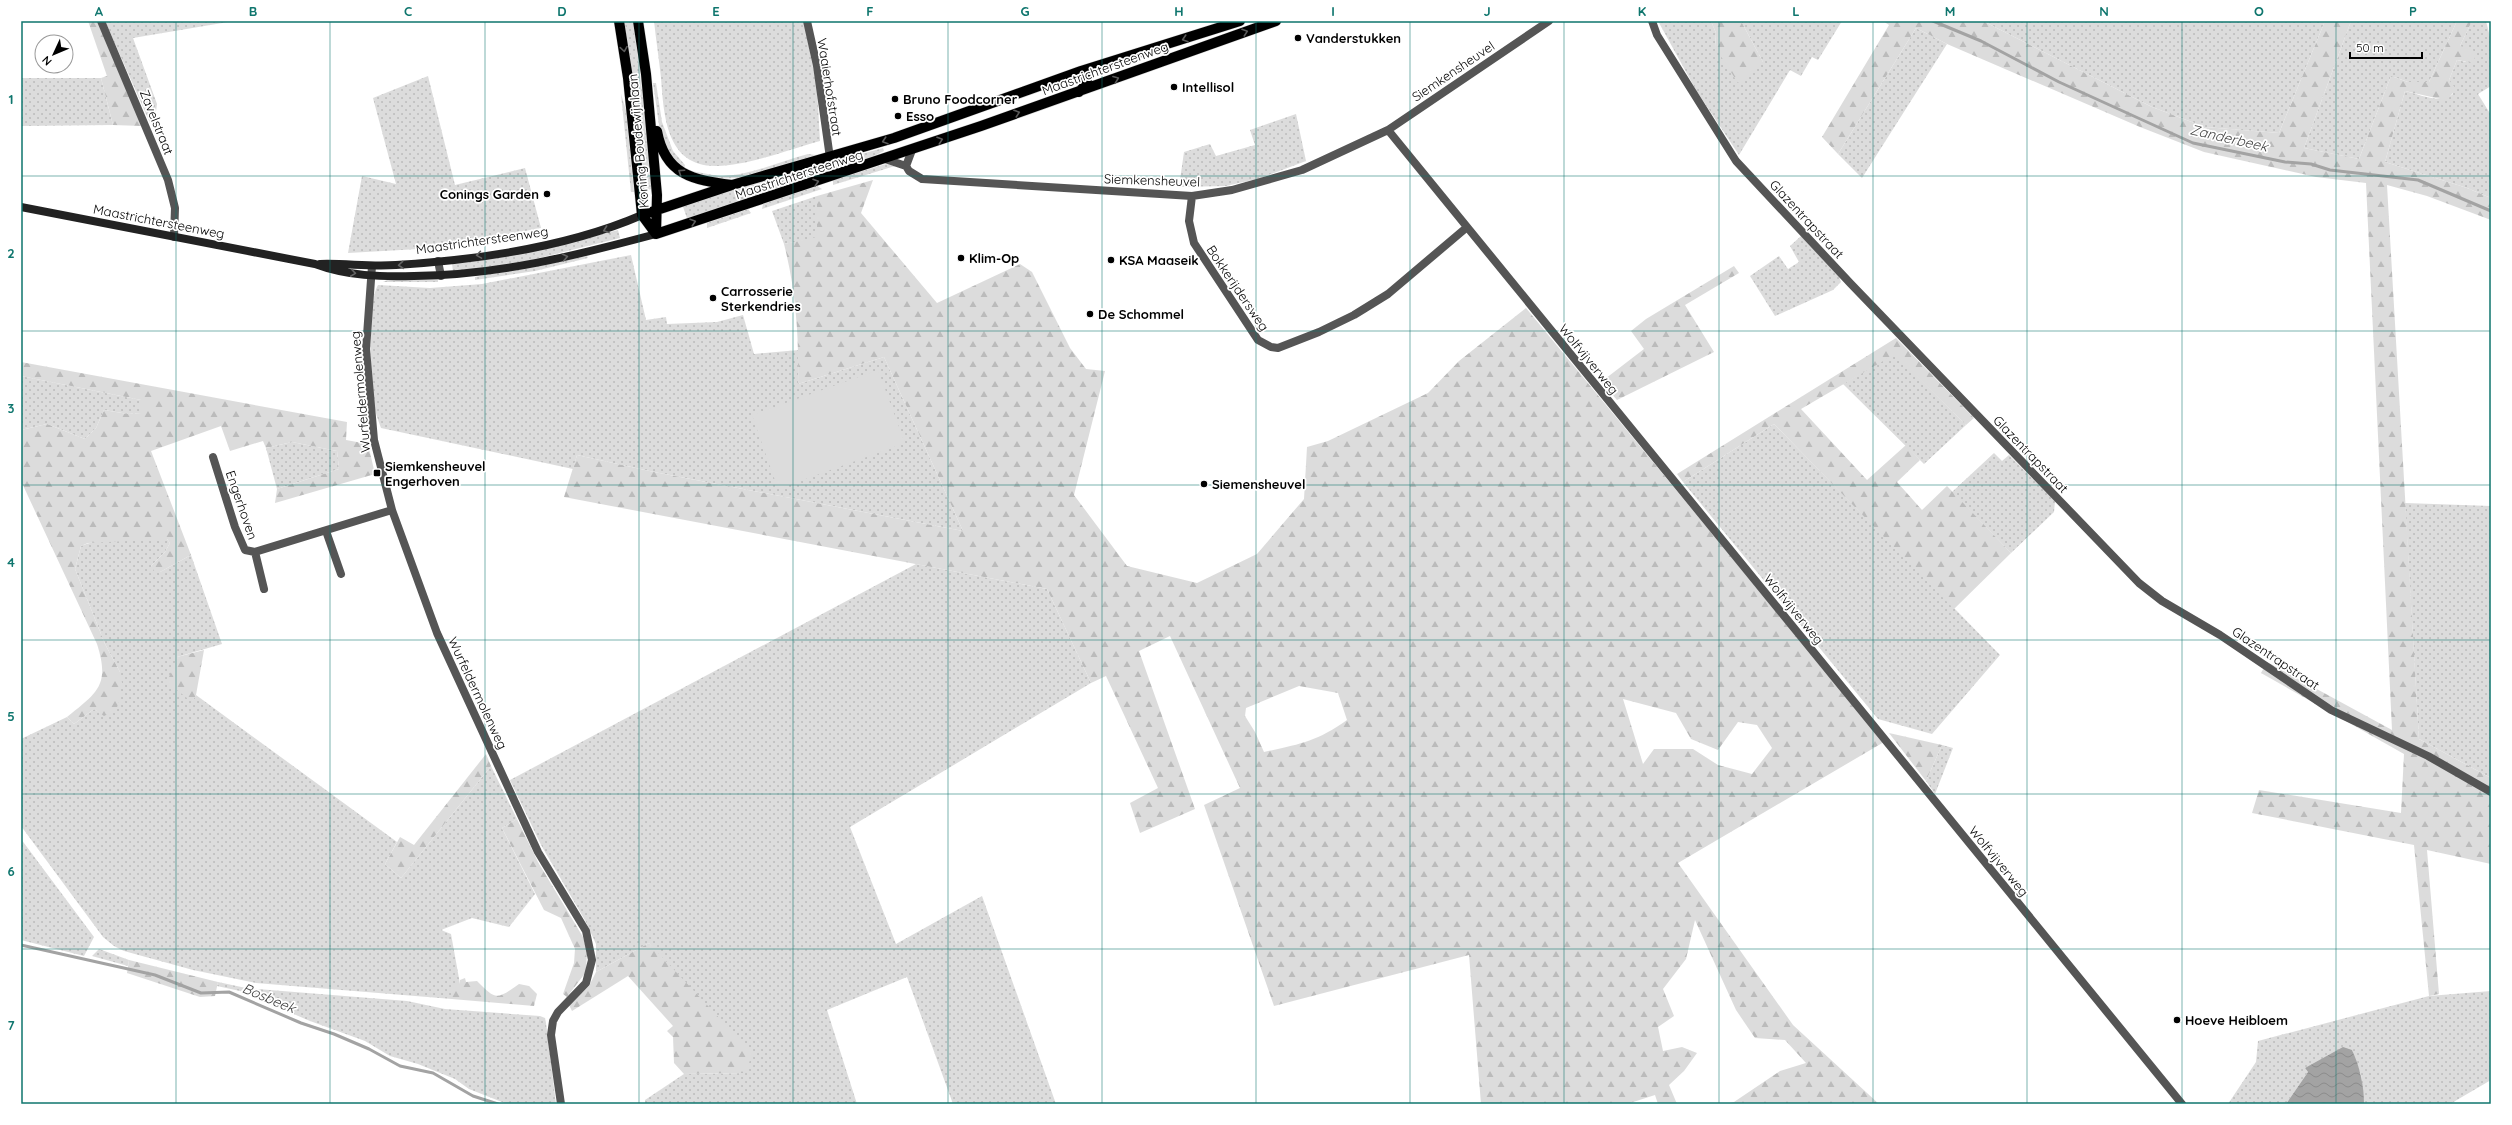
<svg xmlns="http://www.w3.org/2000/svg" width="2512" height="1125" font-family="Quicksand,sans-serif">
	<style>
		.grass { fill: url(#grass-dots) }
		.forest { fill: url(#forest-firs); fill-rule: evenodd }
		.pitch { fill: #dcdcdc }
		.water { fill: url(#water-waves) }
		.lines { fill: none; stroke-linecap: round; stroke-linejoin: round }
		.stream { stroke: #a3a3a3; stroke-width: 3 }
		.primary-casing { stroke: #dbdbdb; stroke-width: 11 }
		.street { stroke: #555; stroke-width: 8 }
		.secondary { stroke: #222; stroke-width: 8 }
		.primary { stroke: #000; stroke-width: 10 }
		.oneway { stroke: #595959 }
		.oneway2 { stroke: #646464 }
		.grid { fill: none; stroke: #0f766e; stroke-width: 1; stroke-opacity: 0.55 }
		.poi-dot { fill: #000; stroke: #fff; stroke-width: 1.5 }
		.labels { text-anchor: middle; stroke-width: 3.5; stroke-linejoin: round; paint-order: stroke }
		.poi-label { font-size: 13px; font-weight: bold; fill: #000; stroke: #fff; text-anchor: start }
		.street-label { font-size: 13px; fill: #000; stroke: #fff }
		.water-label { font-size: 14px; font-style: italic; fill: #444; stroke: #fff }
		.neatline { fill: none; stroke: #0f766e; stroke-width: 1.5 }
		.grid-label { font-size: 13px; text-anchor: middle; font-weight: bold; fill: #0f766e }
	</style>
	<defs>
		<pattern id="grass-dots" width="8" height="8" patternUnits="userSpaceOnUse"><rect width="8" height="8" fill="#dcdcdc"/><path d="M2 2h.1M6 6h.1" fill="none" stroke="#bbb" stroke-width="1.8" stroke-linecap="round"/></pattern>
		<pattern id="forest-firs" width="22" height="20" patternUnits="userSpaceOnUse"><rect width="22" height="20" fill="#dcdcdc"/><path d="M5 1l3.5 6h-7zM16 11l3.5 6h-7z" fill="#bbb"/></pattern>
		<pattern id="water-waves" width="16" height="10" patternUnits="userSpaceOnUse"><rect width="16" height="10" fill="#a3a3a3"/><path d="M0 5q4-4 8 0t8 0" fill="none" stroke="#8b8b8b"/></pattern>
	</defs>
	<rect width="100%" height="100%" fill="#fff"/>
	<path class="grass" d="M 105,21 L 234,21 L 133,38 L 157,104 L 155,119 L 150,123 Z
		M 624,21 L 633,21 L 636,41 L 654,189 L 645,190 Z
		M 654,21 L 804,21 L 817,88 L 820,141 C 791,149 746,166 717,166 C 666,167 664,116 661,78 C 659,59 656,40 654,21 Z
		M 1658,21 L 1711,21 L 1716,33 L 1715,47 L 1763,62 L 1741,21 L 1842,21 L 1818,60 L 1812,57 L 1801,76 L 1790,70 L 1739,155 L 1696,90 Z
		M 1983,21 L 2325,21 L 2279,133 L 2205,127 L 2152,107 Z
		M 2351,21 L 2457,21 L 2429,82 L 2408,82 L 2391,76 L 2359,159 L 2304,148 Z
		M 2472,21 L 2486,21 L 2491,41 L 2491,86 L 2478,94 L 2491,115 L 2491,198 L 2467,188 L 2385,162 L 2405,91 C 2419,94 2441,105 2453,94 L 2449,80 L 2457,60 L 2466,62 L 2460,46 Z
		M 1916,28 L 1947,44 L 1862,178 L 1838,154 Z
		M 428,76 L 455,185 L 525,168 L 541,228 L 436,248 L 348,253 L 362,176 L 396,184 L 373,98 Z
		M 21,78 L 101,78 L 113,125 L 21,126 Z
		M 653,83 L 656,83 L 662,122 L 673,151 L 685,165 L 684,169 L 668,154 L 660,132 Z
		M 621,94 L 626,110 L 634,192 L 631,192 Z
		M 1296,114 L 1306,161 L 1261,178 L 1226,186 L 1179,187 L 1184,152 L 1210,144 L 1216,156 L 1255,145 L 1250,130 Z
		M 883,148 L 884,151 L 856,165 L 688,221 L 682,204 Z
		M 808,154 L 816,155 L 737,178 L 712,179 L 687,171 C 690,170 716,176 723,176 C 752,175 780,161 808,154 Z
		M 886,164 L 895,166 L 833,185 L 833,180 Z
		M 817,186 L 822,189 L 762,209 L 763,204 Z
		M 817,196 L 818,238 L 784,244 L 772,211 Z
		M 748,209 L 751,213 L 707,228 L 707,223 Z
		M 618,230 L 620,238 L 507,266 L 453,272 L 452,263 L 549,248 Z
		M 1801,236 L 1839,276 L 1841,282 L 1833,290 L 1775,316 L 1750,276 L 1779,256 L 1788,269 L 1799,262 L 1790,246 Z
		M 631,255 L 646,320 L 666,317 L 667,324 L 717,322 L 743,315 L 754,354 L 799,350 L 798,384 L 884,357 L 963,531 L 654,472 L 577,455 L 573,469 L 381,428 C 378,420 375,412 374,404 C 370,382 367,303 378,285 L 430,288 L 482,284 Z
		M 587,256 L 588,258 L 535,271 L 475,280 L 475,277 Z
		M 389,279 L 438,279 L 438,282 L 383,282 Z
		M 1895,353 L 1966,425 L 1924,464 L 1843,384 Z
		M 21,376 L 141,400 L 142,413 L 128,414 L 104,410 L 96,428 L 85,439 L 47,424 L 21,430 Z
		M 1774,424 L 2000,655 L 1932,734 L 1878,719 L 1683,482 Z
		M 292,442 L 337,451 L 339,469 L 277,489 L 266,448 Z
		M 1994,453 L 2002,461 L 2009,455 L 2055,501 L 2054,512 L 2011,553 L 1952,492 Z
		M 2405,503 L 2491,506 L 2491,778 L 2419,739 Z
		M 146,538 L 167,539 L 170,543 L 165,552 L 151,566 L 160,572 L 191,555 L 222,644 L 177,657 L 192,701 L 196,695 L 397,842 L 385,864 L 401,878 L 491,766 L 517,819 L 502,828 L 535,894 L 509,927 L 472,918 L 441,930 L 451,934 L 460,984 L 452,984 L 452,999 L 256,983 L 193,970 L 124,951 L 114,946 L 103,937 L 21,826 L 21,739 L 67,717 L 74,724 L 94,709 L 104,715 L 120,672 L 105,644 L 75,569 L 81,546 C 98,538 126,542 146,538 Z
		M 916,564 L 1047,589 L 1091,683 L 850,827 L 896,944 L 982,896 L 1056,1104 L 953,1104 L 907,977 L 827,1010 L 857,1104 L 645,1104 L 645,1100 L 684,1074 L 746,1073 L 649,943 L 596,972 L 596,944 L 586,922 L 541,845 L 510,780 Z
		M 1942,745 L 1953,748 L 1935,794 L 1926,781 Z
		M 21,839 L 94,937 L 84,956 L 21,940 Z
		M 99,949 L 129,960 L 128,966 L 92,956 Z
		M 218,982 L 246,988 L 407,1001 L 445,1009 L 540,1016 L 545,1018 L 546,1023 L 556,1104 L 507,1104 L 469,1089 L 455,1079 L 418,1064 L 390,1056 L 365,1041 L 310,1021 L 240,991 L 217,986 Z
		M 2491,991 L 2491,1080 L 2450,1104 L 2364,1104 L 2361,1075 L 2352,1050 L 2305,1068 L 2308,1072 L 2286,1104 L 2228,1104 L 2256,1062 L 2258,1041 L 2429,996 Z"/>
	<path class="forest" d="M 88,21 L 97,21 L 142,126 L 113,125 L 101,78 L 107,76 Z
		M 1711,21 L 1741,21 L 1763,62 L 1738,83 L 1715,47 L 1716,33 Z
		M 1883,21 L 1983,21 L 2152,107 L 2205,127 L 2279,133 L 2325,21 L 2351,21 L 2304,148 L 2359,159 L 2391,76 L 2408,82 L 2429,82 L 2457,21 L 2472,21 L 2460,46 L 2472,49 L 2476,54 L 2473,63 L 2457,60 L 2449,80 L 2456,89 L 2448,99 L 2440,99 L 2405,91 L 2385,162 L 2467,188 L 2491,198 L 2491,220 L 2427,196 L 2387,185 L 2419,739 L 2491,778 L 2491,864 L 2427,850 L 2439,994 L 2429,996 L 2414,845 L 2252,813 L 2259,790 L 2401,813 L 2404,754 L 2261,673 L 2267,662 L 2392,730 L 2366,183 L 2316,177 L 2204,152 L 2140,127 L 1947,44 L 1916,28 L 1838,154 L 1822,137 L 1889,25 Z
		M 873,180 L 861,213 L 937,303 L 1020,264 L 1032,272 L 1070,348 L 1086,369 L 1105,371 L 1074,495 L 1127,566 L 1197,583 L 1257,554 L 1304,499 L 1307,447 L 1328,441 L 1428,393 L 1459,361 L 1526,308 L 1884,742 L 1678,863 L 1793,1025 L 1879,1104 L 1725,1104 L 1734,1102 L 1780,1071 L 1806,1063 L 1785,1040 L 1755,1038 L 1736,1010 L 1695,920 L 1686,959 L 1663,989 L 1674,1016 L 1658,1027 L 1663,1051 L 1682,1047 L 1697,1053 L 1684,1071 L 1669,1085 L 1677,1104 L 1658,1104 L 1655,1095 L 1627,1104 L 1481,1104 L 1469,955 L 1274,1006 L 1204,805 L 1240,788 L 1170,636 L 1139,651 L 1195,809 L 1140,833 L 1130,803 L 1158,788 L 1106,676 L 1091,683 L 1047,589 L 564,497 L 577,455 L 654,472 L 963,531 L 884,357 L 798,384 C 799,336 796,291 784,244 L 817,237 L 817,196 ZM 1299,686 L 1338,693 L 1347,720 C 1316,742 1300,744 1264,752 L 1255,732 L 1245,716 L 1246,708 ZM 1623,699 L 1676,713 L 1691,739 L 1718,750 L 1738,722 L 1757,725 L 1772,748 L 1752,774 L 1718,765 L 1693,749 L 1654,749 L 1643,764 Z
		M 1734,266 L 1739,273 L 1685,305 L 1714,352 L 1617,400 L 1601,382 L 1644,349 L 1631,331 L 1646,319 Z
		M 1896,338 L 1974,418 L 1966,425 L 1895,354 L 1801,409 L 1867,480 L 1906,445 L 1920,460 L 1897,482 L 1922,510 L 1947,486 L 2011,553 L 1954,609 L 1774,424 L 1683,482 L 1677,474 Z
		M 21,362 L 347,422 L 346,440 L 368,444 L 375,474 L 275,503 L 277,489 L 339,469 L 337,451 L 292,442 L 266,448 L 263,441 L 230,451 L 221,426 L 151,451 L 191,555 L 160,572 L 155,572 L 151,566 L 165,552 L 170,543 L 167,539 L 88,543 L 81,546 L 75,569 L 105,644 L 120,672 L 122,683 L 119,702 L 116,710 L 104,716 L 94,709 L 74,724 L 67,717 C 98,692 110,685 97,644 L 21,481 L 21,430 L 47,424 L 85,439 L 96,428 L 104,410 L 128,414 L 141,413 L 141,400 L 21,376 Z
		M 204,650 L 196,695 L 192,702 L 167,682 L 177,657 Z
		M 1889,733 L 1942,745 L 1926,781 Z
		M 486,754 L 491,766 L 401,878 L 385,864 L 400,837 L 414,845 Z
		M 517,819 L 538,862 L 583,937 L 587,951 L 586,972 L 567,997 L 563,994 L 574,963 L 575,949 L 561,918 L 544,910 L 502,828 Z
		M 649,943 L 752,1053 L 746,1073 L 684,1074 L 674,1063 L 673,1037 L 667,1031 L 673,1026 L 628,976 L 572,1011 L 569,1005 L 589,986 L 596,972 Z
		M 129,960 L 218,982 L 215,996 L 200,997 L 127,973 Z
		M 465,978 L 466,982 L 477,981 C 496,1000 496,1000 519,984 L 529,986 L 537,994 L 534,1006 L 452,999 L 452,984 L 460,984 L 460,980 Z"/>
	<path class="pitch" d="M 878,370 L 905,443 L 778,489 L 752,415 Z"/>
	<path class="water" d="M 2343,1047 L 2352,1050 C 2360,1067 2364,1086 2364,1104 L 2286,1104 L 2308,1072 L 2305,1068 Z"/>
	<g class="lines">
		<path class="stream" d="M 1933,21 L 1981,41 L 2059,82 L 2193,143 L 2285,162 L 2311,164 L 2330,170 L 2418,180 L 2491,211
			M 21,945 L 155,975 L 201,993 L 229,992 L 301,1023 L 334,1034 L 369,1049 L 400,1066 L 433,1073 L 473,1096 L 498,1104"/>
		<g class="primary-casing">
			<path id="primary" d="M 619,21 L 628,78 L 642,215 L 656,234
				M 638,21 L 646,74 L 657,195 L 656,234
				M 1079,92 L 1087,83 L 1086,76 L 1081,71
				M 657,131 C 665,175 693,180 732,185
				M 642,215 L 732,185 L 894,138 L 1081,71 L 1240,21
				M 656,234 L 981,126 L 1276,21"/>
		</g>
		<path class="street" d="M 101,21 L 168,180 L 175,208 L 174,237
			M 807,21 L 817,66 L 830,158
			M 1652,21 L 1657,35 L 1736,161 L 1851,284 L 2139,583 L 2162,601 L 2220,635 L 2331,710 L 2428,756 L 2491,792
			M 1388,130 L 2182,1104
			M 885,159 L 906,166 L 909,171 L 922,179 L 1192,196 L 1232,190 L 1302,170 L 1388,130 L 1549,21
			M 906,166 L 912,150
			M 1192,196 L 1189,221 L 1194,243 L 1258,340 L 1271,347 L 1278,348 L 1319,332 L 1354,315 L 1388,294 L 1466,228
			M 438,261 L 441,276
			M 372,266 L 366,349 L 374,440 L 392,510 L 437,633 L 538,852 L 586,931 L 592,960 L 586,983 L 558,1012 L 553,1021 L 551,1035 L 561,1104
			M 213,457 L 235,527 L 245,550 L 255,552 L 392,510
			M 326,531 L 341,574
			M 255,552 L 264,589"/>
		<path class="secondary" d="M 21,207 L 315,264 C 347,276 381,277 414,276 C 499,275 574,256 656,234
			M 320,264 C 345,263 370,267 396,265 C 477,260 568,247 642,215"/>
		<use href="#primary" class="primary"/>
	</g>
	<defs><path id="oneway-chevron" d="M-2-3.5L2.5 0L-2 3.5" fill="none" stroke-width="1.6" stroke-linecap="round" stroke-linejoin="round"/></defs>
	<g class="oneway">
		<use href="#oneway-chevron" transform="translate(1245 32) rotate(-19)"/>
		<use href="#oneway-chevron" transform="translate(1185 39) rotate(162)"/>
		<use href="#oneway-chevron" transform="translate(624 49) rotate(81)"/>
		<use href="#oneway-chevron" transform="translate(1116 79) rotate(-21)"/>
		<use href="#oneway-chevron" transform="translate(1017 113) rotate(-19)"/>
		<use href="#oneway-chevron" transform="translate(940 140) rotate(-19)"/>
		<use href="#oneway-chevron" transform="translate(885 141) rotate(162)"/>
		<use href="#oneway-chevron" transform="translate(681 172) rotate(-146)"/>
		<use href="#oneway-chevron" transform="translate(816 182) rotate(-18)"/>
		<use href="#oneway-chevron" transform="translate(693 222) rotate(-18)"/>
	</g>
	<g class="oneway2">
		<use href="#oneway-chevron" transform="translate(606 230) rotate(160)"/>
		<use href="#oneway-chevron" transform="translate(479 255) rotate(171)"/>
		<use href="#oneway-chevron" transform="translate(565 257) rotate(-12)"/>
		<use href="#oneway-chevron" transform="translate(401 265) rotate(175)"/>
		<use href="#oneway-chevron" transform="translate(353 273) rotate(8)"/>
	</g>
	<path class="grid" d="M 176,21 L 176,1104M 330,21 L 330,1104M 485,21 L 485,1104M 639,21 L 639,1104M 793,21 L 793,1104M 948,21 L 948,1104M 1102,21 L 1102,1104M 1256,21 L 1256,1104M 1410,21 L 1410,1104M 1564,21 L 1564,1104M 1719,21 L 1719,1104M 1873,21 L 1873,1104M 2027,21 L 2027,1104M 2182,21 L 2182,1104M 2336,21 L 2336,1104M 21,176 L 2491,176M 21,331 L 2491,331M 21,485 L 2491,485M 21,640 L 2491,640M 21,794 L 2491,794M 21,949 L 2491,949"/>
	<g class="poi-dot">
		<circle cx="1298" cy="38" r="4"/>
		<circle cx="1174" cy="87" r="4"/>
		<circle cx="895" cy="99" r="4"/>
		<circle cx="898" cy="116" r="4"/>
		<circle cx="547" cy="194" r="4"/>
		<circle cx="961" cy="258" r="4"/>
		<circle cx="1111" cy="260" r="4"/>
		<circle cx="713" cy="298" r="4"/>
		<circle cx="1090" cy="314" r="4"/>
		<rect x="373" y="469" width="8" height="8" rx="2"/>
		<circle cx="1204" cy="484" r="4"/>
		<circle cx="2177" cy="1020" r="4"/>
	</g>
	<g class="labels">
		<g class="poi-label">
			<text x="1306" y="43">Vanderstukken</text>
			<text x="1182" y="92">Intellisol</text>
			<text x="903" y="104">Bruno Foodcorner</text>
			<text x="906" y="121">Esso</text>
			<text x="539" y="199" text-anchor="end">Conings Garden</text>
			<text x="969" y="263">Klim-Op</text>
			<text x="1119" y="265">KSA Maaseik</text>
			<text x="721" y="296">Carrosserie<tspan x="721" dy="15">Sterkendries</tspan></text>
			<text x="1098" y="319">De Schommel</text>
			<text x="385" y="471">Siemkensheuvel<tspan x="385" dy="15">Engerhoven</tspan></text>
			<text x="1212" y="489">Siemensheuvel</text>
			<text x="2185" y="1025">Hoeve Heibloem</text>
		</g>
		<g class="street-label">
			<text transform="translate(1105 68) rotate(-20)" y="5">Maastrichtersteenweg</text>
			<text transform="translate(1453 71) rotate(-34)" y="5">Siemkensheuvel</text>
			<text transform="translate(830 87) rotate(81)" y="5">Waaierhofstraat</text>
			<text transform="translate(157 122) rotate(68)" y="5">Zavelstraat</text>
			<text transform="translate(638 141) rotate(-95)" y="5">Koning Boudewijnlaan</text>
			<text transform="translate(799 174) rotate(-18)" y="5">Maastrichtersteenweg</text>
			<text transform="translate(1152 180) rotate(2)" y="5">Siemkensheuvel</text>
			<text transform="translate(1807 219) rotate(47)" y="5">Glazentrapstraat</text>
			<text transform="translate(159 221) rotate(11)" y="5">Maastrichtersteenweg</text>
			<text transform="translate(482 240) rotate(-8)" y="5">Maastrichtersteenweg</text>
			<text transform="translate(1238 288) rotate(56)" y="5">Bokkerijdersweg</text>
			<text transform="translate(1589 359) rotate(51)" y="5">Wolfvijverweg</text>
			<text transform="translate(360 392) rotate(-95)" y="5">Wurfeldermolenweg</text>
			<text transform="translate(2031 454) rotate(46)" y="5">Glazentrapstraat</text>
			<text transform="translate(242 505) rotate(71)" y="5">Engerhoven</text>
			<text transform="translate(1794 609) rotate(51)" y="5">Wolfvijverweg</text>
			<text transform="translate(2276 658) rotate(34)" y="5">Glazentrapstraat</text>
			<text transform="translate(478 693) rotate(65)" y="5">Wurfeldermolenweg</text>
			<text transform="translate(1999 861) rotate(51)" y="5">Wolfvijverweg</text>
		</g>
		<g class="water-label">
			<text transform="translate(2229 138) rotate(13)" y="5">Zanderbeek</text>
			<text transform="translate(269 998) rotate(23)" y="5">Bosbeek</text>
		</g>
	</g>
	<rect width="2512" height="1125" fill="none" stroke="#ffffff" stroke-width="44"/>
	<g transform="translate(54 54) rotate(226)"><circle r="19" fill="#ffffff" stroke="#999999"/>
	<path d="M0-3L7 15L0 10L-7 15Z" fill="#000000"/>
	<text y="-6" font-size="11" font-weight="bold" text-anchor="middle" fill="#000000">N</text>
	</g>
	<path d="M2350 52v6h72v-6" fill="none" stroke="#000000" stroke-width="2"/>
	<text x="2356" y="52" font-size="12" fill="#000000" stroke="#ffffff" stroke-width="3" paint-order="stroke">50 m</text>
	<rect x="22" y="22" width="2468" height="1081" class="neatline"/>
	<g class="grid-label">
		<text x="99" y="16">A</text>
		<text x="253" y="16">B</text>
		<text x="408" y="16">C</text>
		<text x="562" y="16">D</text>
		<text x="716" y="16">E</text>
		<text x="870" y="16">F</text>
		<text x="1025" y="16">G</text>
		<text x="1179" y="16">H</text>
		<text x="1333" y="16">I</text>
		<text x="1487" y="16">J</text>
		<text x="1642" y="16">K</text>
		<text x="1796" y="16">L</text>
		<text x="1950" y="16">M</text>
		<text x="2104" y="16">N</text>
		<text x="2259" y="16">O</text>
		<text x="2413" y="16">P</text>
		<text x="11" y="104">1</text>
		<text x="11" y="258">2</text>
		<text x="11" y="413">3</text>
		<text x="11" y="567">4</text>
		<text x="11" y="721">5</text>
		<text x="11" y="876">6</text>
		<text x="11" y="1030">7</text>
	</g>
</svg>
